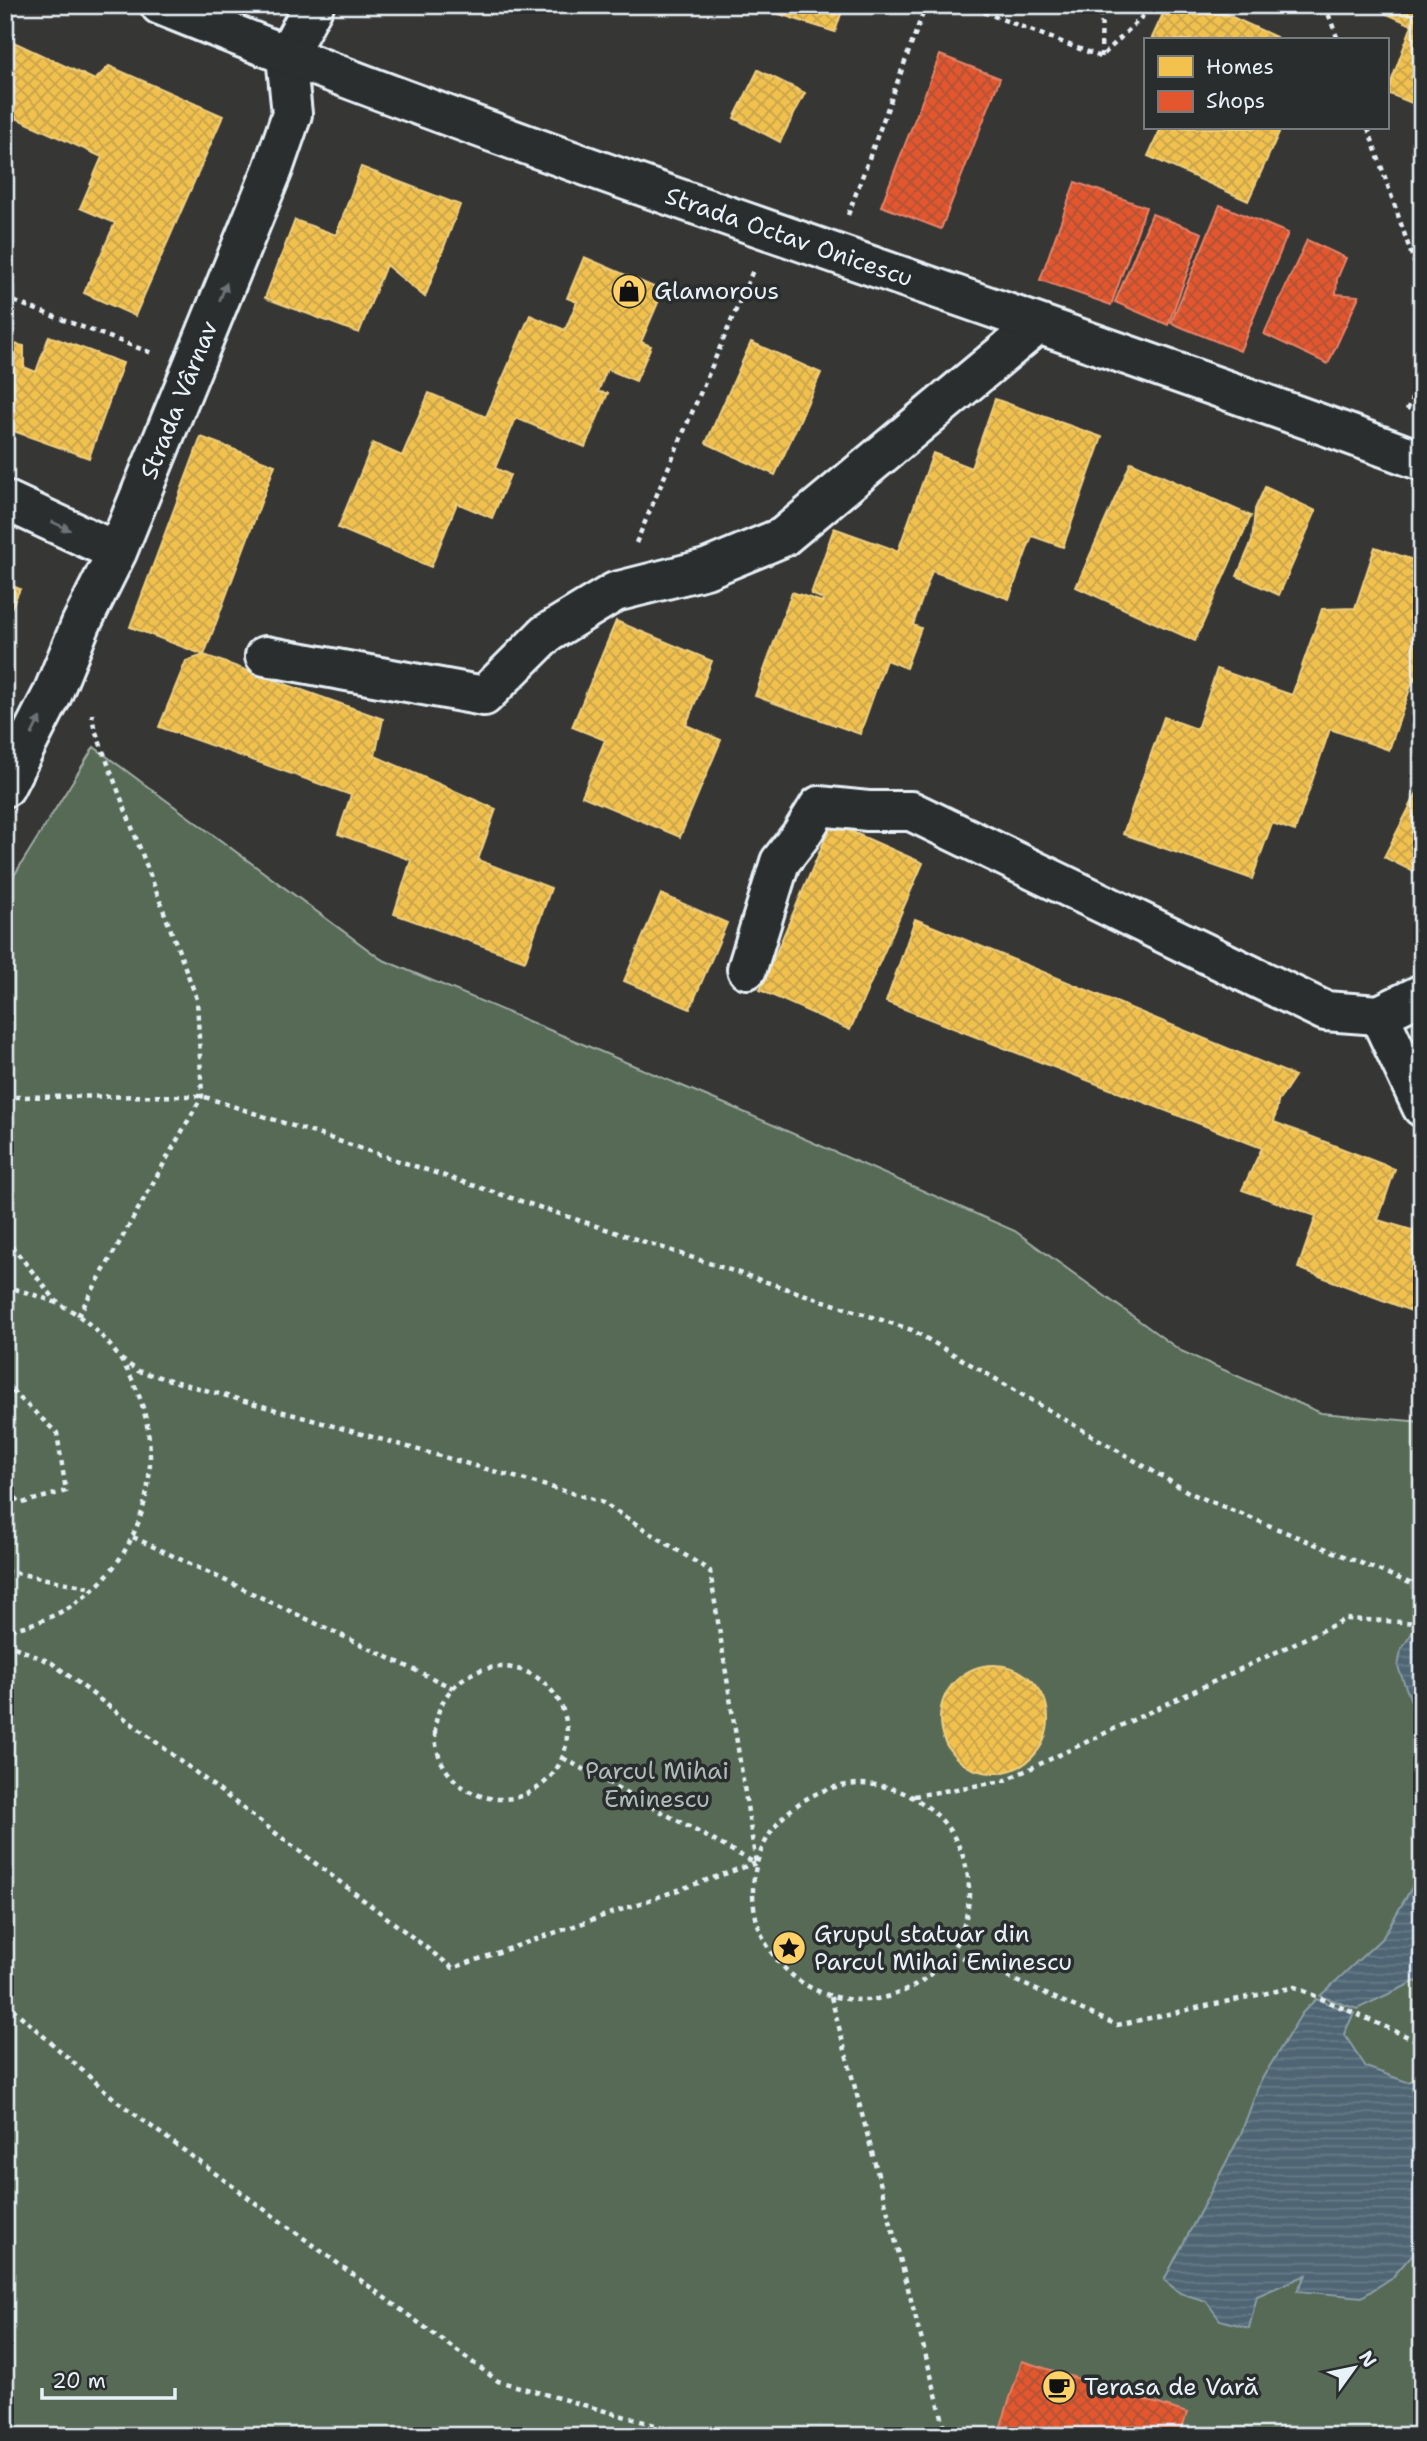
<svg xmlns="http://www.w3.org/2000/svg" width="1427" height="2441" font-family="'Shantell Sans',sans-serif">
	<style>
		.park { fill: #576a54; stroke: #a0aea6; stroke-width: 2 }
		.water { fill: url(#water-rules); stroke: #8c9da8; stroke-width: 2 }
		.homes { fill: url(#homes-cross-hatch); stroke: #efcf81; stroke-width: 2 }
		.shops { fill: url(#shops-cross-hatch); stroke: #e5856b; stroke-width: 2 }
		.lines { fill: none; stroke-linecap: round; stroke-linejoin: round }
		.minor-casing { stroke: #e8f1f8; stroke-width: 44 }
		.tertiary-casing { stroke: #e8f1f8; stroke-width: 44 }
		.path { stroke: #e8f1f8; stroke-width: 4.5; stroke-dasharray: 5 5; stroke-linecap: butt }
		.minor { stroke: #2a2d2e; stroke-width: 38 }
		.tertiary { stroke: #2a2d2e; stroke-width: 38 }
		.oneway { fill: #6c7275 }
		.labels { text-anchor: middle; stroke-width: 7; stroke-linejoin: round; paint-order: stroke }
		.street-label { font-size: 24px; fill: #e8f1f8; stroke: #2a2d2e }
		.poi-label { font-size: 24px; fill: #e8f1f8; stroke: #2a2d2e; text-anchor: start }
		.park-label { font-size: 24px; fill: #aebbb6; stroke: #2a2d2e }
	</style>
	<defs>
		<pattern id="water-rules" width="6" height="5" patternUnits="userSpaceOnUse" patternTransform="scale(1.75)"><rect width="6" height="5" fill="#4f6573"/><path d="M0 2.5h6" fill="none" stroke="#687c88"/></pattern>
		<pattern id="homes-cross-hatch" width="8" height="8" patternUnits="userSpaceOnUse" patternTransform="scale(1.75)"><rect width="8" height="8" fill="#f2c14e"/><path d="M0 0l8 8M0 8l8-8" fill="none" stroke="#c7a34d"/></pattern>
		<pattern id="shops-cross-hatch" width="8" height="8" patternUnits="userSpaceOnUse" patternTransform="scale(1.75)"><rect width="8" height="8" fill="#e4572e"/><path d="M0 0l8 8M0 8l8-8" fill="none" stroke="#ad5238"/></pattern>
	</defs>
	<rect width="100%" height="100%" fill="#363634"/>
	<filter id="ink" filterUnits="userSpaceOnUse"><feTurbulence type="fractalNoise" baseFrequency=".0143" numOctaves="2"/><feDisplacementMap in="SourceGraphic" scale="14" xChannelSelector="R" yChannelSelector="G"/><feConvolveMatrix kernelMatrix="1 2 1 2 8 2 1 2 1" color-interpolation-filters="sRGB"/></filter>
	<g filter="url(#ink)">
		<path class="park" d="M 94,747 L 381,959 L 732,1107 L 1015,1231 L 1181,1351 L 1321,1413 L 1422,1422 L 1422,2436 L 5,2436 L 5,890 Z"/>
		<path class="water" d="M 1417,1625 L 1422,1628 L 1422,1730 L 1398,1667 L 1401,1650 Z
			M 1422,1857 L 1422,1987 L 1416,1981 L 1357,2009 L 1320,1996 L 1383,1937 L 1412,1887 Z
			M 1316,1999 L 1354,2013 L 1344,2034 L 1366,2067 L 1407,2082 L 1422,2078 L 1422,2243 L 1393,2277 L 1362,2297 L 1297,2291 L 1306,2275 L 1257,2296 L 1249,2328 L 1220,2320 L 1206,2301 L 1180,2293 L 1164,2280 L 1240,2136 L 1260,2082 L 1302,2013 Z"/>
		<path class="homes" d="M 762,5 L 844,5 L 835,32 L 767,10 Z
			M 1167,5 L 1206,5 L 1276,37 L 1274,40 L 1151,40 Z
			M 1367,5 L 1422,5 L 1422,107 L 1387,93 L 1412,25 Z
			M 5,38 L 95,80 L 109,66 L 223,116 L 135,316 L 84,293 L 115,223 L 80,208 L 102,157 L 5,113 Z
			M 758,70 L 805,93 L 780,142 L 734,118 Z
			M 1161,128 L 1281,128 L 1248,201 L 1148,156 Z
			M 361,167 L 460,205 L 425,297 L 386,265 L 359,333 L 265,298 L 295,220 L 336,235 Z
			M 584,257 L 663,291 L 641,342 L 651,346 L 636,381 L 607,369 L 598,392 L 608,393 L 585,447 L 516,418 L 495,468 L 510,475 L 492,518 L 457,503 L 431,567 L 338,528 L 373,443 L 402,456 L 429,393 L 486,417 L 530,315 L 565,330 L 577,302 L 567,298 Z
			M 49,336 L 123,363 L 89,458 L 5,428 L 5,342 L 24,346 L 24,367 L 36,372 Z
			M 751,342 L 821,373 L 775,475 L 706,443 Z
			M 995,399 L 1102,437 L 1063,547 L 1032,536 L 1009,599 L 932,571 L 913,625 L 921,628 L 906,668 L 886,660 L 860,734 L 755,696 L 792,592 L 822,602 L 823,599 L 811,594 L 834,528 L 898,551 L 933,453 L 971,468 Z
			M 201,437 L 275,465 L 204,655 L 130,627 Z
			M 1131,462 L 1251,516 L 1195,641 L 1076,587 Z
			M 1265,487 L 1316,511 L 1279,595 L 1237,576 L 1252,541 L 1255,509 Z
			M 1375,547 L 1422,563 L 1422,683 L 1413,680 L 1389,750 L 1330,729 L 1295,831 L 1272,823 L 1252,879 L 1123,834 L 1164,717 L 1197,729 L 1217,669 L 1292,695 L 1322,609 L 1355,608 Z
			M 5,583 L 20,589 L 5,621 Z
			M 616,621 L 712,661 L 686,725 L 721,740 L 680,837 L 582,796 L 605,740 L 572,727 Z
			M 204,655 L 383,719 L 375,756 L 496,809 L 478,860 L 551,888 L 525,961 L 394,914 L 411,860 L 338,834 L 351,795 L 159,727 L 186,661 Z
			M 1422,783 L 1422,876 L 1384,857 Z
			M 832,823 L 923,863 L 850,1030 L 760,990 Z
			M 661,894 L 727,923 L 690,1009 L 624,981 Z
			M 915,919 L 1295,1076 L 1278,1102 L 1274,1122 L 1395,1169 L 1378,1220 L 1422,1233 L 1422,1315 L 1298,1268 L 1316,1216 L 1242,1190 L 1262,1148 L 886,1002 Z
			M940 1719a54 54 0 1 1 108 0a54 54 0 1 1-108 0Z"/>
		<path class="shops" d="M 940,55 L 1000,78 L 941,229 L 881,206 Z
			M 1075,182 L 1146,207 L 1111,305 L 1040,280 Z
			M 1220,205 L 1288,233 L 1240,351 L 1171,323 Z
			M 1152,214 L 1202,233 L 1168,325 L 1115,302 Z
			M 1307,240 L 1346,258 L 1337,279 L 1336,294 L 1359,296 L 1328,364 L 1264,334 Z
			M 1022,2361 L 1187,2413 L 1180,2436 L 998,2435 Z"/>
		<g class="lines">
			<g class="minor-casing">
				<path id="minor" d="M 5,500 L 117,552
					M 265,656 L 484,696 L 546,634 L 615,592 L 706,569 L 783,537 L 1037,325
					M 5,787 L 52,695 L 81,624 L 117,552 L 273,169 L 292,114 L 286,56 L 314,5
					M 747,969 L 780,862 L 801,835 L 819,806 L 868,811 L 911,811 L 1325,1011 L 1379,1015 L 1422,994
					M 1379,1015 L 1422,1107"/>
			</g>
			<g class="tertiary-casing">
				<path id="tertiary" d="M 160,5 C 575,173 1003,305 1422,461"/>
			</g>
			<path class="path" d="M 965,5 L 1101,57 L 1154,5
				M 1325,5 L 1338,40
				M 1101,57 L 1102,5
				M 1368,128 L 1422,285
				M 848,215 L 926,5
				M 5,298 L 152,353
				M 1407,410 L 1422,376
				M 636,543 L 754,268
				M 5,1097 L 202,1096 L 912,1330 L 1190,1493 L 1422,1588
				M 5,1238 L 58,1303
				M 5,1286 C 30,1294 58,1300 79,1316 C 201,1407 159,1607 5,1630
				M 78,1316 L 202,1096 L 197,999 L 94,727 L 92,714
				M 121,1359 L 138,1371 L 600,1501 L 710,1571 L 756,1863
				M 5,1384 L 57,1433 L 66,1491 L 22,1503 L 5,1490
				M 133,1537 L 453,1688
				M 5,1571 L 93,1588
				M 5,1643 L 52,1663 L 453,1968 L 756,1863
				M435 1733a66 66 0 1 1 132 0a66 66 0 1 1-132 0Z
				M 563,1758 L 755,1863
				M753 1892a108 108 0 1 1 216 0a108 108 0 1 1-216 0Z
				M 914,1796 L 1004,1781 L 1346,1619 L 1422,1623
				M 952,1953 L 1117,2025 L 1295,1987 L 1422,2043
				M 831,1997 L 947,2436
				M 5,2002 L 118,2102 L 498,2381 L 694,2436
				M 5,2153 L 8,2152"/>
			<use href="#minor" class="minor"/>
			<use href="#tertiary" class="tertiary"/>
		</g>
		<defs><path id="oneway-solid" d="M-6-.8H1V-3.2L6.5 0L1 3.2V.8H-6Z" transform="scale(1.75)"/></defs>
		<g class="oneway">
			<use href="#oneway-solid" transform="translate(223 292) rotate(-68)"/>
			<use href="#oneway-solid" transform="translate(61 526) rotate(25)"/>
			<use href="#oneway-solid" transform="translate(36 726) rotate(-64)"/>
		</g>
	</g>
	<defs>
		<g id="shop-disc" transform="scale(1.75)"><circle r="9.5" fill="#ffd166" stroke="#2a2d2e"/><path d="M-5-2.5h2.3a2.7 3.5 0 0 1 5.4 0H5L5.5 6h-11ZM-1.5-2.5h3a1.5 2.3 0 0 0-3 0Z" fill="#111"/></g>
		<g id="sight-disc" transform="scale(1.75)"><circle r="9.5" fill="#ffd166" stroke="#2a2d2e"/><path d="M0-6L1.8-2.2L6-1.7L2.9 1.2L3.7 5.4L0 3.3L-3.7 5.4L-2.9 1.2L-6-1.7L-1.8-2.2Z" fill="#111"/></g>
		<g id="cafe-disc" transform="scale(1.75)"><circle r="9.5" fill="#ffd166" stroke="#2a2d2e"/><path d="M-5.5-4.5H6V0H3Q3 3.5 0 3.5H-2.5Q-5.5 3.5-5.5 0ZM3-3.2v2h1.7v-2ZM-6 4.5H4V6H-6Z" fill="#111"/></g>
	</defs>
	<g fill-rule="evenodd">
		<use href="#shop-disc" x="629" y="291"/>
		<use href="#sight-disc" x="789" y="1948"/>
		<use href="#cafe-disc" x="1059" y="2387"/>
	</g>
	<g class="labels">
		<g class="street-label">
			<text transform="translate(789 237) rotate(19)" y="8">Strada Octav Onicescu</text>
			<text transform="translate(179 400) rotate(-68)" y="8">Strada Vârnav</text>
		</g>
		<g class="poi-label">
			<text x="654" y="299">Glamorous</text>
			<text x="814" y="1942">Grupul statuar din<tspan x="814" dy="28">Parcul Mihai Eminescu</tspan></text>
			<text x="1084" y="2395">Terasa de Vară</text>
		</g>
		<g class="park-label">
			<text x="657" y="1779">Parcul Mihai<tspan x="657" dy="28">Eminescu</tspan></text>
		</g>
	</g>
	<rect width="1427" height="2441" fill="none" stroke="#2a2d2e" stroke-width="28"/>
	<rect x="14" y="14" width="1399" height="2413" fill="none" stroke="#e8f1f8" stroke-width="2.5" filter="url(#ink)"/>
	<rect x="1144" y="38" width="245" height="91" fill="#2a2d2e" stroke="#767b7f" stroke-width="2"/>
	<rect x="1158" y="56" width="35" height="21" fill="#f2c14e" stroke="#767b7f" stroke-width="2"/>
	<text x="1206" y="74" font-size="21" fill="#e8f1f8">Homes</text>
	<rect x="1158" y="91" width="35" height="21" fill="#e4572e" stroke="#767b7f" stroke-width="2"/>
	<text x="1206" y="108" font-size="21" fill="#e8f1f8">Shops</text>
	<g transform="translate(1354 2368) rotate(57)" stroke="#2a2d2e" stroke-width="5" paint-order="stroke">
	<path d="M0-5L12 26L0 18L-12 26Z" fill="#e8f1f8"/>
	<text y="-10" font-size="19" font-weight="bold" text-anchor="middle" fill="#e8f1f8">N</text>
	</g>
	<path d="M42 2388v10h133v-10" fill="none" stroke="#e8f1f8" stroke-width="3.5"/>
	<text x="52" y="2388" font-size="21" fill="#e8f1f8" stroke="#2a2d2e" stroke-width="5" paint-order="stroke">20 m</text>
</svg>
